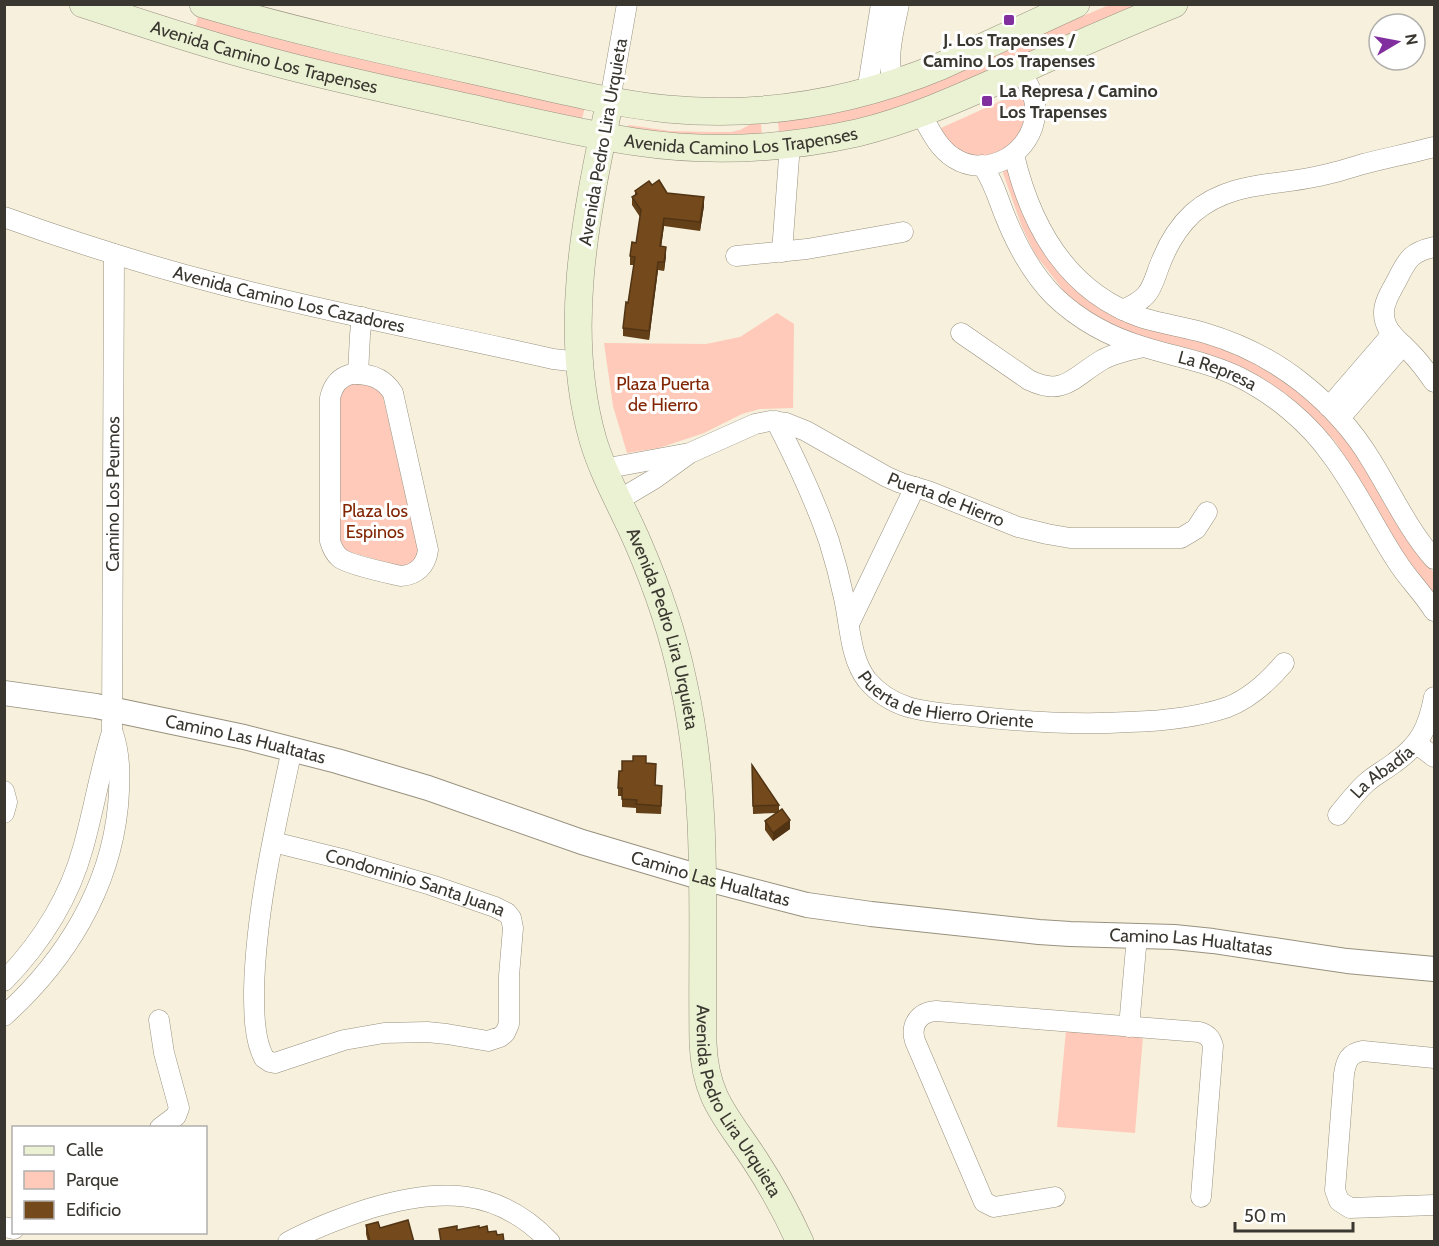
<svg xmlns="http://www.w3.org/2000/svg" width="1439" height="1246" font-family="Cabin,sans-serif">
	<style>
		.green { fill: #ffcaba }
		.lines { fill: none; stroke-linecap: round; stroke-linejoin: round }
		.minor-casing { stroke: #98917f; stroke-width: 21 }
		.tertiary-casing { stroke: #98917f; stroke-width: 26 }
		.secondary-casing { stroke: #98917f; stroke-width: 28 }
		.minor { stroke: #fff; stroke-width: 20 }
		.tertiary { stroke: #fff; stroke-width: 24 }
		.secondary { stroke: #ebf1d3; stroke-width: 27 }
		.wall { fill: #644019 }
		.shaded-wall { fill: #513414 }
		.building { fill: #744a1d; stroke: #513414; stroke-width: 1.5 }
		.poi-dot { fill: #812f9f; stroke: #fff; stroke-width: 2 }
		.labels { text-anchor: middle; stroke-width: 6; stroke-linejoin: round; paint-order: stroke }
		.poi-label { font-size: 18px; font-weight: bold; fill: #3a3730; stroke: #fff }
		.street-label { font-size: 18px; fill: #3a3730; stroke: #fff }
		.park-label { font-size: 18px; fill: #822503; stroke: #fff }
	</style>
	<rect width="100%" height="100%" fill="#f6f0dc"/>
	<path class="green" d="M 1109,5 L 1140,5 C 1055,42 971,84 882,113 C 849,124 814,128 779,132 L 778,122 L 823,114 L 1015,45 Z
		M 198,16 L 262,35 L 325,51 L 585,107 L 582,119 L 276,51 L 191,29 L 196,24 Z
		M 1023,91 L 1028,119 C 1023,127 1018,141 1010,146 C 997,156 976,160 961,152 C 951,147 945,137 941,128 Z
		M 751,124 L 761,124 L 762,134 C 717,136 673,135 629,128 L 628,126 L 629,125 L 670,131 L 709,132 L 731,132 L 740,130 Z
		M 1007,168 L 1098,304 L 1126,321 L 1169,334 L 1196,340 L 1224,349 L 1252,361 L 1284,380 L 1313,402 L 1333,422 L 1352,448 L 1413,547 L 1434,573 L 1434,594 L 1396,544 L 1348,461 L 1334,440 L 1316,423 L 1220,359 L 1199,351 L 1140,336 L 1110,325 L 1087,312 L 1067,295 L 1035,254 L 1022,227 L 1003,173 L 1004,170 Z
		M 777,313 L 794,324 L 793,408 L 760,409 L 742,414 L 704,433 L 659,448 L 627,453 L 613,406 L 604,343 L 706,344 L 740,337 Z
		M 351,382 C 365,385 375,383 383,396 L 417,547 L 418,555 L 414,563 L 402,567 L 347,551 L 341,545 L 340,541 L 339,393 Z
		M 1066,1030 L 1143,1037 L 1135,1133 L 1057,1127 Z"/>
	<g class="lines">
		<g class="minor-casing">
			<g id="minor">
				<path d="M 894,84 C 885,59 894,30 899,4"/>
				<path d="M 867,92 L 881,4"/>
				<path d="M 610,100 L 627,4"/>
				<path d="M 921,114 C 930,130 938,148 954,158 C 988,180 1033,152 1035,114 C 1037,97 1028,84 1020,70"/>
				<path d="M 1014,155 C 1031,227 1068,293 1143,318 C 1163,324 1184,327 1205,333 C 1239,343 1273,360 1301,382 C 1329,404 1353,430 1371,460 C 1392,494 1408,529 1434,559"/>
				<path id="s1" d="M 982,165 C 992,179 997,195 1003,211 C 1015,242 1030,272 1054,296 C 1079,320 1110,337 1144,347 C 1176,357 1208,362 1239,377 C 1275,395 1309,423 1332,456 C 1356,488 1374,526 1396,560 C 1407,578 1423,593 1434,611"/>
				<path id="s2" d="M 4,217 C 76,243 149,266 223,285 C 332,313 443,334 553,359 L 579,362"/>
				<path d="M 1434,247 C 1412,252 1408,258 1398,278 C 1393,288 1384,301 1384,312 C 1383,331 1400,341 1411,353 C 1420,362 1427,372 1434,382"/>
				<path d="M 782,252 L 790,144"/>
				<path d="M 736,256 L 807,249 L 903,232"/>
				<path d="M 1123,310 C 1131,306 1140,302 1146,295 C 1154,286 1156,273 1161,262 C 1168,244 1179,226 1193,213 C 1229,182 1272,186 1314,177 C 1331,174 1347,169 1363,164 C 1387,158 1411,153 1434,147"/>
				<path d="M 961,333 L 1029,380 C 1064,397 1073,377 1102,360 C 1114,353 1129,350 1143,347"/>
				<path d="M 352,374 C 370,373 384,378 393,393 L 428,550 C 426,566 416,575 401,576 C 388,573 349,565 340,558 C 334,553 332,548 330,541 L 330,398 C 333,385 339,377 352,374 Z"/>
				<path d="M 358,374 L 360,335 L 362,317"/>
				<path d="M 1329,407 L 1392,334"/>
				<path d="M 1340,418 L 1403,345"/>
				<path id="s3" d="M 776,421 C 796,460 815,500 829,541 C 835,560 840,579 844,598 C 850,625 850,658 867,680 C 878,693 892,702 908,707 C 929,713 950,714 971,716 C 1024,722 1077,725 1129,722 C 1163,721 1196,718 1228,707 C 1251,698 1268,682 1284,663"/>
				<path d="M 603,469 L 684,454"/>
				<path id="s4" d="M 617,501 L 654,479 L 690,453 L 755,424 L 770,421 L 786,423 L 806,431 L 887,477 L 901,483 L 928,491 L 1018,527 L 1047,534 L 1070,538 L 1181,538 L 1196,529 L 1207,512"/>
				<path d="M 849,624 L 915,487"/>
				<path d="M 1417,744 L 1434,757"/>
				<path d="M 4,791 L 7,802 L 4,813"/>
				<path id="s5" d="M 1338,815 C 1347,804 1356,792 1366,783 C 1375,775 1385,770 1394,763 C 1420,745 1428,728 1434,697"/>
				<path id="s6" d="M 273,842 L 346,860 L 431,885 L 495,907 L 507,913 L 511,918 L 513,928 L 509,976 L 509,1024 L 505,1033 L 500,1037 L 488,1041 L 447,1034 L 427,1032 L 384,1033 L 344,1040 L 275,1063 L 270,1062 L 264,1058 C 254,1039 254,1012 254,990 C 256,909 275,828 292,749"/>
				<path id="s7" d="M 4,981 C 41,943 69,899 83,848 C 94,809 100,770 112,732 L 114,254"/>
				<path d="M 4,1016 C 65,961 110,889 118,806 C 120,781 121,757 113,733"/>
				<path d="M 159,1020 L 164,1053 L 179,1108 L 176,1116 L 160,1128"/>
				<path d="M 1129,1027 L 1137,936"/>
				<path d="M 1434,1058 L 1363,1051 C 1349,1053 1346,1061 1344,1074 L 1335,1190 L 1339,1201 L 1350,1208 L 1434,1205"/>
				<path d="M 1055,1197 L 1000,1206 L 994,1207 L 984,1202 L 915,1041 C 910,1025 919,1012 936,1011 L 1199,1032 C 1207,1034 1211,1038 1213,1046 L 1201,1197"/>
				<path d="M 4,1227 L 14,1229"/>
				<path d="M 288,1242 C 314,1228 341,1218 368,1209 C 437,1188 497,1186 550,1242"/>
			</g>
		</g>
		<g class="tertiary-casing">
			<g id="tertiary">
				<path id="s8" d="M 4,693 L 96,706 L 244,737 L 337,761 L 428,788 L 582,842 L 703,878 L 807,905 L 871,914 L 1039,932 L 1070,934 L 1174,937 L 1213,941 L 1347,961 L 1434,969"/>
			</g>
		</g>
		<g class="secondary-casing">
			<g id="secondary">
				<path id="s9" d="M 83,4 C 145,24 206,45 269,61 C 331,78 394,91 457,105 C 517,118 576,133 636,142 C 709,153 785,149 857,133 C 915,119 968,94 1022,70 C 1072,47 1122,25 1174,4"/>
				<path d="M 203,4 C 291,30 381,50 471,70 C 535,84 601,102 667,109 C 761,118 854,102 941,66 L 1076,4"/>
				<path id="s10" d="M 610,100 C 587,212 561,328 593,440 C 604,477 623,508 638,543 C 657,587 673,633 683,681 C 710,800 701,923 703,1043 C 705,1098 727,1117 755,1160 C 772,1186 787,1213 800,1242"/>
			</g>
		</g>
		<use href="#minor" class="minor"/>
		<use href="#tertiary" class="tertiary"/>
		<use href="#secondary" class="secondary"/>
	</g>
	<path class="wall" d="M 652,185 L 667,193 L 704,206 L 700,231 L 664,226 L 661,247 L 666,256 L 664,271 L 658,270 L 649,340 L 623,336 L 623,328 L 628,303 L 634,265 L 630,265 L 630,256 L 636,243 L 640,217 L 632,205 L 632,197 L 635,195 L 635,191 Z
		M 646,763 L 656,773 L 655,785 L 662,794 L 661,814 L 636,813 L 636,808 L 622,807 L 622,796 L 618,796 L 618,788 L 622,771 Z
		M 752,765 L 779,805 L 779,811 L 790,829 L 773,841 L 765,830 L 765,821 L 776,813 L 753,814 Z
		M 366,1225 L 380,1228 L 414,1242 L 368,1242 L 366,1234 Z"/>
	<path class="shaded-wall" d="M 704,197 L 704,206 L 700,231 L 700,222 Z
		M 664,218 L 664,226 L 660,255 L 660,246 Z
		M 666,247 L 666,256 L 664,271 L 664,262 Z
		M 658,262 L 658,270 L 649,340 L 649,331 Z
		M 790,820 L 790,829 L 773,841 L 773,833 Z"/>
	<path class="building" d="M 659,180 L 667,193 L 704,197 L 700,222 L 664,218 L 660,246 L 666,247 L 664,262 L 658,262 L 649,331 L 623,328 L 626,302 L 628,303 L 635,257 L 630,256 L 632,242 L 636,243 L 641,210 L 632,197 L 637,194 L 635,191 L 649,181 L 652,185 Z
		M 633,756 L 646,756 L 646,763 L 656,764 L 655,785 L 662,786 L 661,806 L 636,804 L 637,800 L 622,799 L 622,788 L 618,788 L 619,771 L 622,771 L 622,761 L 633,761 Z
		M 752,765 L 779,805 L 753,806 Z
		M 782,809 L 790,820 L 773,833 L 765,821 Z
		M 408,1220 L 414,1242 L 370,1242 L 366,1225 L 378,1222 L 380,1228 Z
		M 457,1226 L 457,1230 L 479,1226 L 479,1228 L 487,1226 L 488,1232 L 496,1231 L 497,1235 L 503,1234 L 504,1242 L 441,1242 L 439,1229 Z"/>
	<g class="poi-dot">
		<rect x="1003" y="14" width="12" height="12" rx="3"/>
		<rect x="981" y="95" width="12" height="12" rx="3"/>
	</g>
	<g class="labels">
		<g class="poi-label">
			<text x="1009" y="46">J. Los Trapenses /<tspan x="1009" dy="21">Camino Los Trapenses</tspan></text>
			<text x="999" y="97" text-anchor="start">La Represa / Camino<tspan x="999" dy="21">Los Trapenses</tspan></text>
		</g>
		<g class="street-label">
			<text dy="6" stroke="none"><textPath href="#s9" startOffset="189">Avenida Camino Los Trapenses</textPath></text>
			<text dy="6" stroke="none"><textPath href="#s9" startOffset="676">Avenida Camino Los Trapenses</textPath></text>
			<text transform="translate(603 142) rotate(-80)" y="6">Avenida Pedro Lira Urquieta</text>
			<text dy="6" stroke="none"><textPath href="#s2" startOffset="297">Avenida Camino Los Cazadores</textPath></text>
			<text dy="6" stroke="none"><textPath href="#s1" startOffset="332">La Represa</textPath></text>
			<text dy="6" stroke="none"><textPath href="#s7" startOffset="514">Camino Los Peumos</textPath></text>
			<text dy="6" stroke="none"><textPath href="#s4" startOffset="368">Puerta de Hierro</textPath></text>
			<text dy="6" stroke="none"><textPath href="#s10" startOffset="546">Avenida Pedro Lira Urquieta</textPath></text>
			<text dy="6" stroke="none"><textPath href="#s3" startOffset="360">Puerta de Hierro Oriente</textPath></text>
			<text dy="6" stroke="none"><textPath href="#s8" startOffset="246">Camino Las Hualtatas</textPath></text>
			<text dy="6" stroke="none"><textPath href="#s5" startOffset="62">La Abadía</textPath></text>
			<text dy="6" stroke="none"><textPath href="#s8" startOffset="732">Camino Las Hualtatas</textPath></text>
			<text dy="6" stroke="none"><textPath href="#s6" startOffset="148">Condominio Santa Juana</textPath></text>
			<text dy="6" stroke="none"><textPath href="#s8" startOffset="1218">Camino Las Hualtatas</textPath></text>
			<text dy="6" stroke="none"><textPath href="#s10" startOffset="1032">Avenida Pedro Lira Urquieta</textPath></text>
		</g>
		<g class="park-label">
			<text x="663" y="390">Plaza Puerta<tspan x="663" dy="21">de Hierro</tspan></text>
			<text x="375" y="517">Plaza los<tspan x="375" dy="21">Espinos</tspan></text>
		</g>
	</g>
	<rect width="1439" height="1246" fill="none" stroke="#3a3730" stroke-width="12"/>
	<rect x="12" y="1126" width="195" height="108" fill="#ffffff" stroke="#b0afac" stroke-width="1.5"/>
	<rect x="24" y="1146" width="30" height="9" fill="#ebf1d3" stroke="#b0afac" stroke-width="1.5"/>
	<text x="66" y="1156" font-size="18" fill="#3a3730">Calle</text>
	<rect x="24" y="1171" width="30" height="18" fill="#ffcaba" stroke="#b0afac" stroke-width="1.5"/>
	<text x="66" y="1186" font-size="18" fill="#3a3730">Parque</text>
	<rect x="24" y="1201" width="30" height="18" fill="#744a1d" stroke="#b0afac" stroke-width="1.5"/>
	<text x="66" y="1216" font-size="18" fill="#3a3730">Edificio</text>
	<g transform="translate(1397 42) rotate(80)"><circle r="28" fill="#ffffff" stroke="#b0afac" stroke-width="1.5"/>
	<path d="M0-4.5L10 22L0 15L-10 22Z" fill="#812f9f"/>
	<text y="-9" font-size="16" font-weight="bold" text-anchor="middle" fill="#3a3730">N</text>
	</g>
	<path d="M1235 1222v9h118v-9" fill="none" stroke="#3a3730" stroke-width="3"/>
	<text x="1244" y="1222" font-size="18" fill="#3a3730" stroke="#ffffff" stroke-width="4.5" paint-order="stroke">50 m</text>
</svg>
